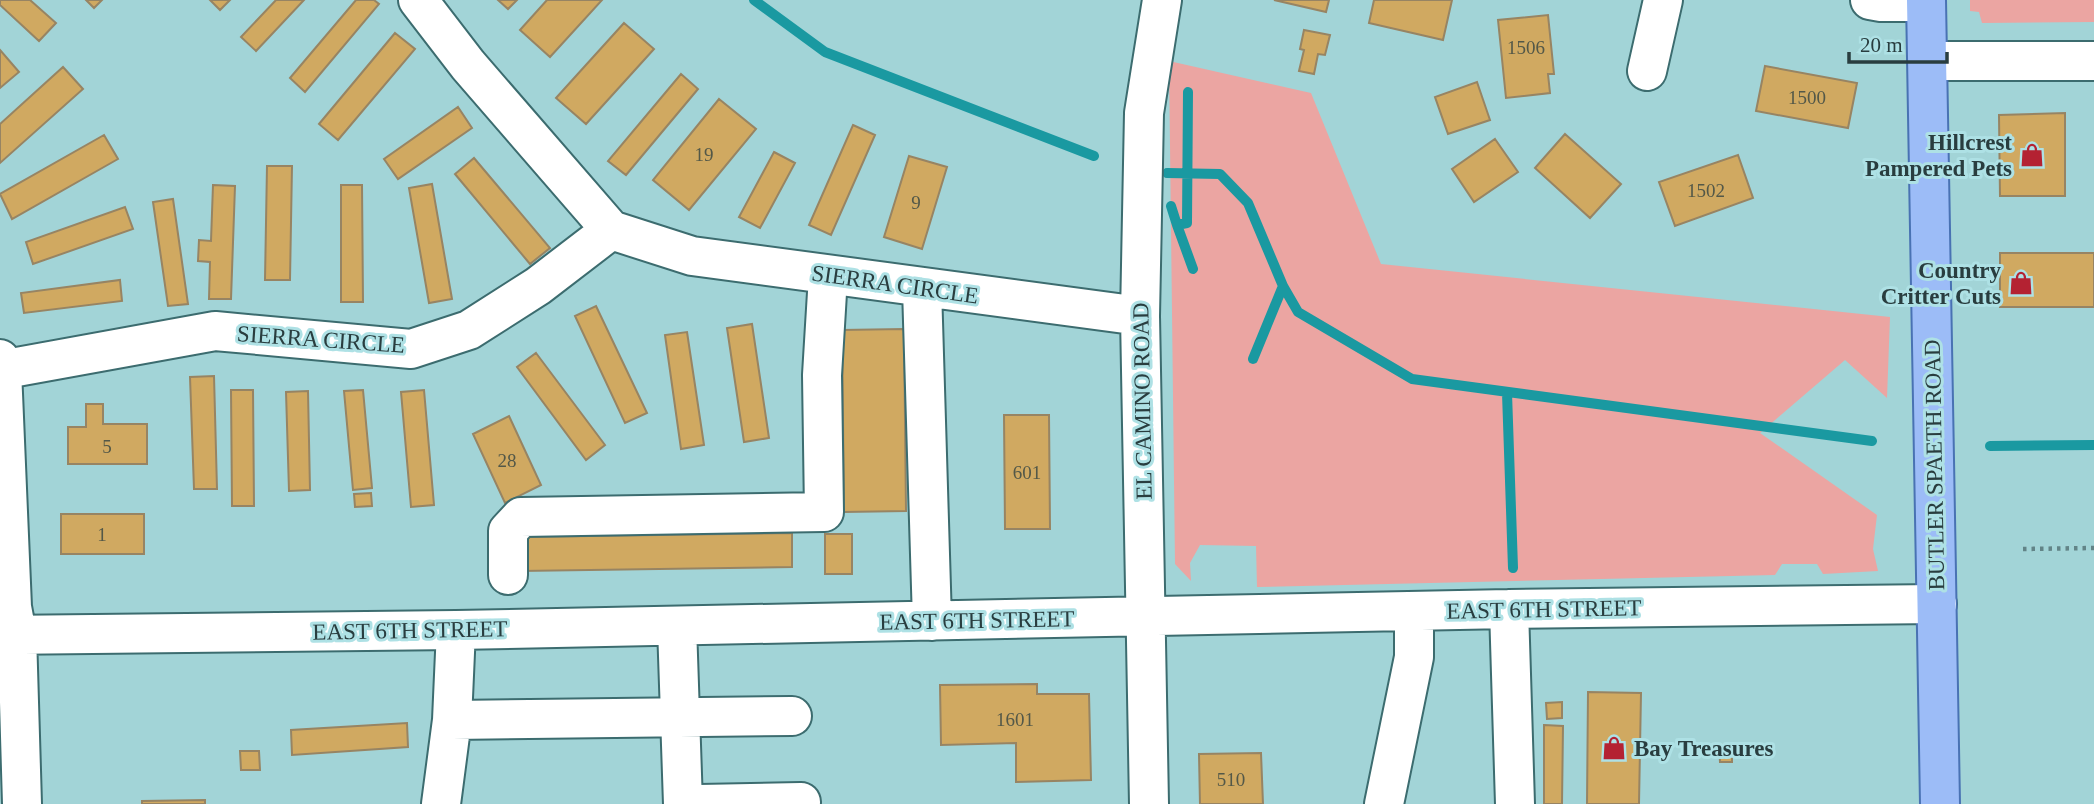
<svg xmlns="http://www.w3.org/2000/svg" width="2094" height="804" font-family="Georgia,serif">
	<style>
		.green { fill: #eba5a2 }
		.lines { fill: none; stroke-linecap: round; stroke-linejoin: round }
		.stream { stroke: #1a99a1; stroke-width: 10 }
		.building { fill: #d0a961; stroke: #978463; stroke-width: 2 }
		.minor-casing { stroke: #3c6c6f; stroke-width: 42 }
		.major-casing { stroke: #4972b3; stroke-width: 42 }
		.path { stroke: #628487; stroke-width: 4.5; stroke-dasharray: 3.5 5; stroke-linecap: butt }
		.minor { stroke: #fff; stroke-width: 38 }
		.major { stroke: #9cbcf7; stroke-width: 38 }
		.labels { text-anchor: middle; stroke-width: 6; stroke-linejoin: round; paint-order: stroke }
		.number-label { font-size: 19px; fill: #535848 }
		.poi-label { font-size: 23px; font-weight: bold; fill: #293d3f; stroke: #aee1e5; text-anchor: end }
		.street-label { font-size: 23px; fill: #293d3f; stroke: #aee1e5 }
	</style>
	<rect width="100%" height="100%" fill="#a2d4d7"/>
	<path class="green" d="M 1970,0 L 2094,0 L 2094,22 L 1982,23 L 1979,12 L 1970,11 Z
		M 1169,61 L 1311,93 L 1381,264 L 1890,317 L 1887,398 L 1845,360 L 1760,433 L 1877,515 L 1873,549 L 1878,571 L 1823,574 L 1817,564 L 1782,564 L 1775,575 L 1257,587 L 1256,546 L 1200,545 L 1190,563 L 1191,581 L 1175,564 Z"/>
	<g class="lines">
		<path class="stream" d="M 754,0 L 825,52 L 1094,156
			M 1167,173 L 1220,174 L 1248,203 L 1283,286 L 1298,312 L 1412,379 L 1872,441
			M 1171,206 L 1177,225 L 1187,223 L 1188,92
			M 1177,225 L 1193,269
			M 1253,359 L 1283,286
			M 1507,393 L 1513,568
			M 1990,446 L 2094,445"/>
	</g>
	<path class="building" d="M 0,0 L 30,0 L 56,23 L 39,41 L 0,5 Z
		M 86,0 L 102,0 L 94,8 Z
		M 210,0 L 230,0 L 220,10 Z
		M 276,0 L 304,0 L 256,51 L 241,37 Z
		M 356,0 L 374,0 L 379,4 L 305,92 L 290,78 Z
		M 498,0 L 517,0 L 508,9 Z
		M 547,0 L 602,0 L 550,57 L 520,30 Z
		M 1274,0 L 1329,0 L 1326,12 Z
		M 1374,0 L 1452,0 L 1443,40 L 1369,23 Z
		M 1548,15 L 1554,74 L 1548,74 L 1550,93 L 1506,98 L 1498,20 Z
		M 624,23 L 654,49 L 586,124 L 556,98 Z
		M 1304,30 L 1330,35 L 1325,55 L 1318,54 L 1314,74 L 1299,71 L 1304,50 L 1300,49 Z
		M 395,33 L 415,49 L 338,140 L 319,124 Z
		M 0,50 L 19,72 L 0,88 Z
		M 1765,66 L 1857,83 L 1848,128 L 1756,111 Z
		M 63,67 L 83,89 L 0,163 L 0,124 Z
		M 681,74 L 698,89 L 626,175 L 608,161 Z
		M 1477,82 L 1490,120 L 1448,134 L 1435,97 Z
		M 719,99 L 756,129 L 689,210 L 653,180 Z
		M 458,107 L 472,128 L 398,179 L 384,159 Z
		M 2065,113 L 2065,196 L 2000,196 L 1999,115 Z
		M 853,125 L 875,135 L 831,235 L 809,225 Z
		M 1565,134 L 1621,184 L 1590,218 L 1535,168 Z
		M 104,135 L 118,159 L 12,219 L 0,194 Z
		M 1495,139 L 1518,172 L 1474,202 L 1452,169 Z
		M 774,152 L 795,163 L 760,228 L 739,217 Z
		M 1738,155 L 1753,198 L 1675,226 L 1659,182 Z
		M 909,156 L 947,167 L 922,249 L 884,237 Z
		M 474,158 L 550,248 L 530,264 L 455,174 Z
		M 267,166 L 292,166 L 290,280 L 265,280 Z
		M 432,184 L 452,299 L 429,303 L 409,188 Z
		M 213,185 L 235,186 L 231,299 L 209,299 L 210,262 L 198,261 L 199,240 L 211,241 Z
		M 341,185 L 362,185 L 363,302 L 341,302 Z
		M 173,199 L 188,304 L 168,306 L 153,202 Z
		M 125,207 L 133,229 L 33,264 L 26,242 Z
		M 2000,253 L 2094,253 L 2094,307 L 2000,307 Z
		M 120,280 L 122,301 L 24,313 L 21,293 Z
		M 596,306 L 647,413 L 625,423 L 575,316 Z
		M 752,324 L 769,438 L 744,442 L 727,328 Z
		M 904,329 L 906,511 L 844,512 L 842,330 Z
		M 687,332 L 704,445 L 681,449 L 665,335 Z
		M 536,353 L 605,445 L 586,460 L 517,367 Z
		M 214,376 L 217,489 L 194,489 L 190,377 Z
		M 231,390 L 253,390 L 254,506 L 232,506 Z
		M 363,390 L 372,488 L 353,490 L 344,391 Z
		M 424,390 L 434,505 L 411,507 L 401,392 Z
		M 308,391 L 310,490 L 289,491 L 286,392 Z
		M 86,404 L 103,404 L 103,424 L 147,424 L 147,464 L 68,464 L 68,427 L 86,427 Z
		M 1004,415 L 1049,415 L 1050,529 L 1005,529 Z
		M 509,416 L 541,485 L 505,503 L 473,434 Z
		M 371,493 L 372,506 L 355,507 L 354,494 Z
		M 61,514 L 144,514 L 144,554 L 61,554 Z
		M 792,533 L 792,567 L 520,571 L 520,537 Z
		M 825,534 L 852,534 L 852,574 L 825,574 Z
		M 1037,684 L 1037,694 L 1089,694 L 1091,780 L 1016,782 L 1016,743 L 941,745 L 940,685 Z
		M 1588,692 L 1641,693 L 1639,804 L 1587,804 Z
		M 1562,702 L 1562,718 L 1547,719 L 1546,703 Z
		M 407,723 L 408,747 L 292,755 L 291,730 Z
		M 1544,725 L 1563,726 L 1562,804 L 1544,804 Z
		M 1732,744 L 1732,762 L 1720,762 L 1719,745 Z
		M 240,751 L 259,751 L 260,770 L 241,770 Z
		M 1261,753 L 1263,804 L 1200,804 L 1199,754 Z
		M 205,800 L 205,804 L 142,804 L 142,801 Z"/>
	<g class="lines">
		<g class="minor-casing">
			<path id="minor" d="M 418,0 L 468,65 L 611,230 L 692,256 L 1140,316
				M 1870,0 L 1881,2 L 1926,2
				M 1928,61 L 2094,61
				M 1647,71 L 1663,0
				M 922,288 L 932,621
				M 0,359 L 2,370 L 12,607 L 17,634 L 22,804
				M 0,370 L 215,331 L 411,349 L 469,330 L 538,286 L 611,230
				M 508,575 L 508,531 L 521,517 L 824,512 L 822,375 L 828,276
				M 1509,609 L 1515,804
				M 677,626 L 683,804
				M 0,635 L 456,630 L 1509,609 L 1937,604
				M 452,720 L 792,716
				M 441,804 L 452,720 L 456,630
				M 699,804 L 801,802
				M 1149,804 L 1140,316 L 1144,113 L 1162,0
				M 1384,804 L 1414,657 L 1414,611"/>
		</g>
		<g class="major-casing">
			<path id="major" d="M 1926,0 L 1940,804"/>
		</g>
		<path class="path" d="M 2023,549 L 2094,548"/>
		<use href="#minor" class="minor"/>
		<use href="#major" class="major"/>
	</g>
	<defs>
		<g id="shop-bare" transform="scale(1.89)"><path d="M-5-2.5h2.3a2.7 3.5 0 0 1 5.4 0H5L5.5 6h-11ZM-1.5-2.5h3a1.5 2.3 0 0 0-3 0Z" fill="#b42232" stroke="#aee1e5" stroke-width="2.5" paint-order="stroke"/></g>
	</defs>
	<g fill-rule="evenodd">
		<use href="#shop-bare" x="2032" y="155"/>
		<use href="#shop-bare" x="2021" y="283"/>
		<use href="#shop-bare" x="1614" y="748"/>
	</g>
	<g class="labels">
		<g class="number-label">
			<text x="1526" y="54">1506</text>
			<text x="1807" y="104">1500</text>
			<text x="704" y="161">19</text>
			<text x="1706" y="197">1502</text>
			<text x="916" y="209">9</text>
			<text x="107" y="453">5</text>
			<text x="507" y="467">28</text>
			<text x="1027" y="479">601</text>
			<text x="102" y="541">1</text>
			<text x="1015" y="726">1601</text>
			<text x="1231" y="786">510</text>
		</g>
		<g class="poi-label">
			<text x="2012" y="150">Hillcrest<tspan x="2012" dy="26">Pampered Pets</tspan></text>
			<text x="2001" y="278">Country<tspan x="2001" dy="26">Critter Cuts</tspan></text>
			<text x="1634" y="756" text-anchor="start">Bay Treasures</text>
		</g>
		<g class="street-label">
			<text transform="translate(895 284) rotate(8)" y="8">SIERRA CIRCLE</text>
			<text transform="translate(321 339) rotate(4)" y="8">SIERRA CIRCLE</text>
			<text transform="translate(1142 401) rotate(-91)" y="8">EL CAMINO ROAD</text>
			<text transform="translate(1934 465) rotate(-91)" y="8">BUTLER SPAETH ROAD</text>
			<text transform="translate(1544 609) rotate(-1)" y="8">EAST 6TH STREET</text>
			<text transform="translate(977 620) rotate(-1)" y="8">EAST 6TH STREET</text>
			<text transform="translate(410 630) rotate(-1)" y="8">EAST 6TH STREET</text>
		</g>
	</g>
	<path d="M1849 52v10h98v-10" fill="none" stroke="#293d3f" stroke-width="3.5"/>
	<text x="1860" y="52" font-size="21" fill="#293d3f" stroke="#aee1e5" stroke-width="5" paint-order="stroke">20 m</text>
</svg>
